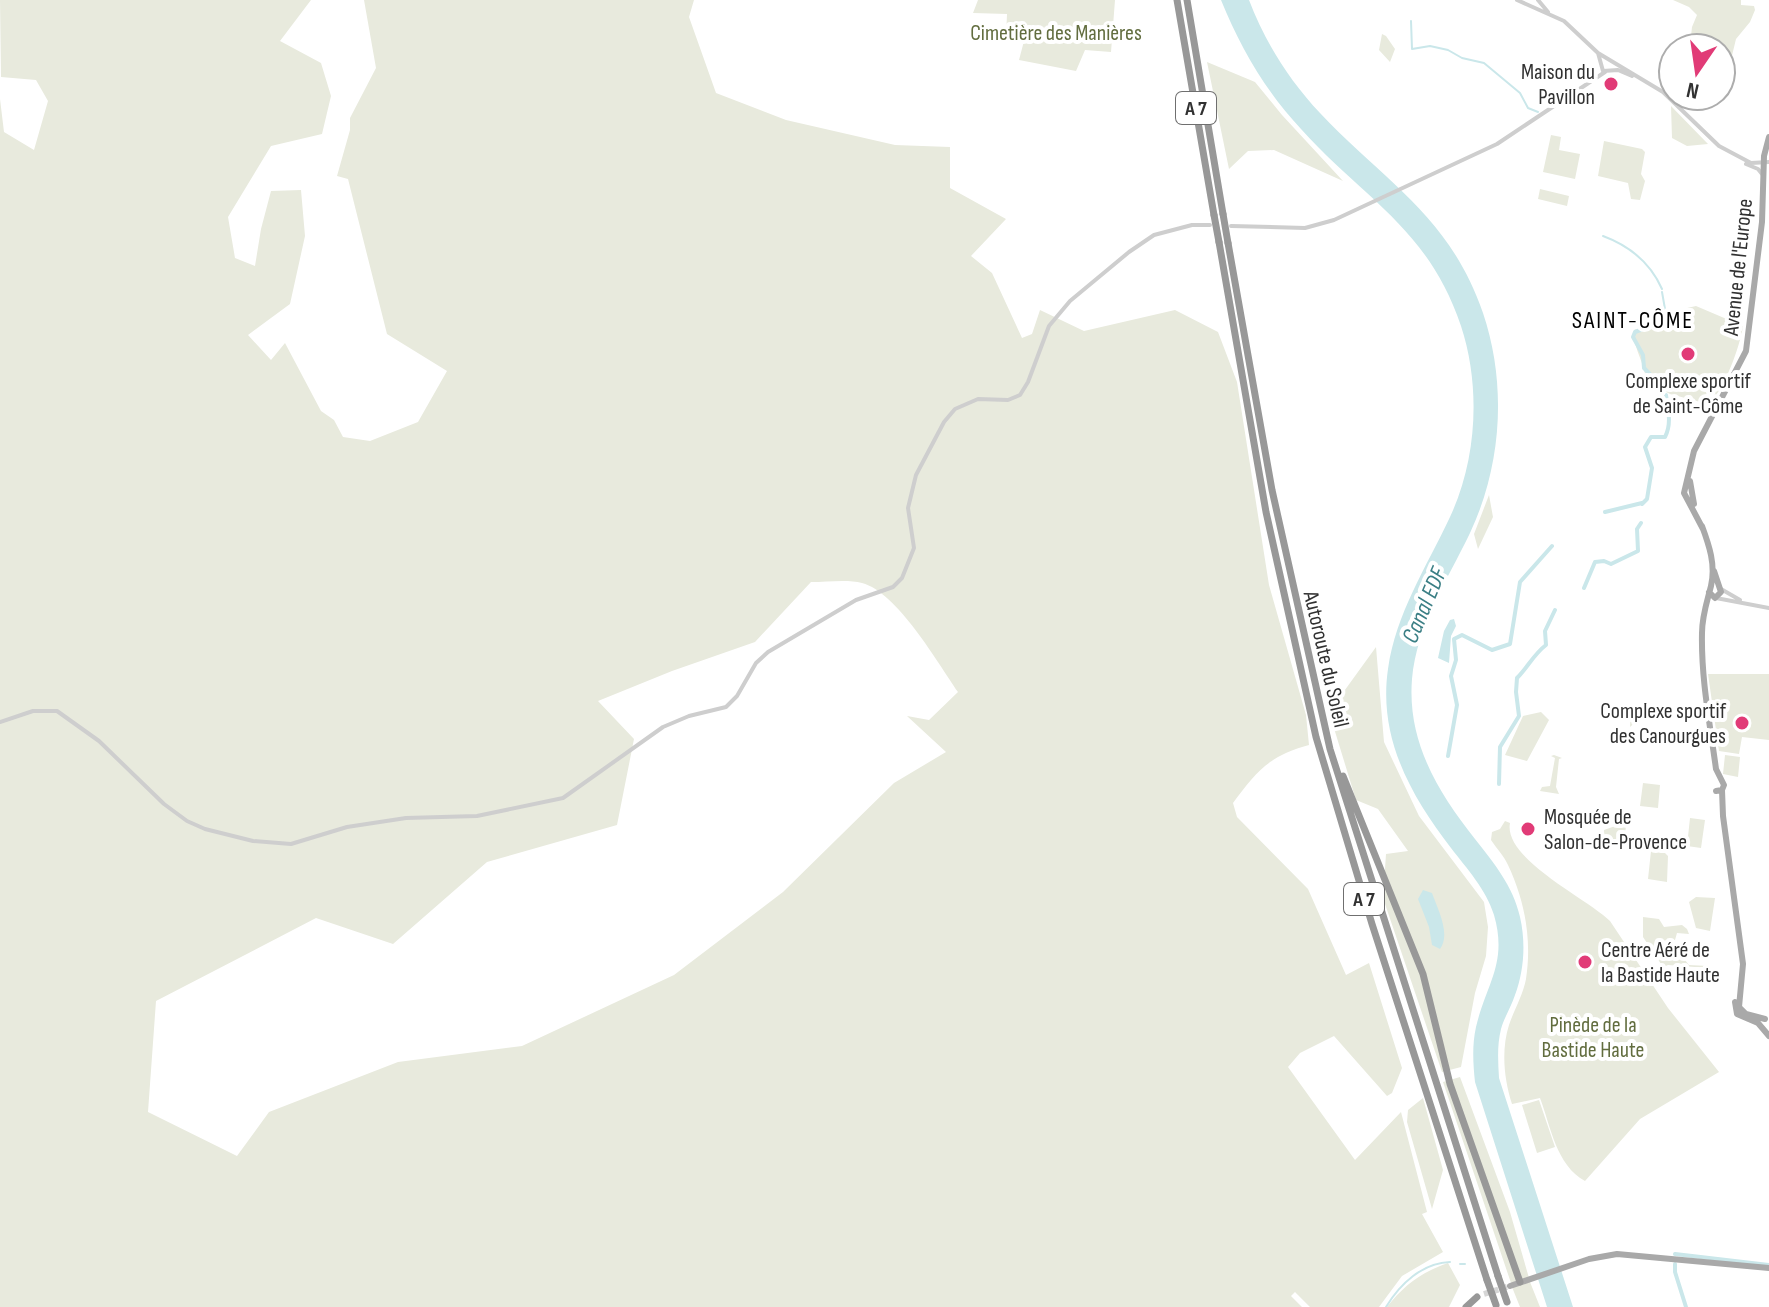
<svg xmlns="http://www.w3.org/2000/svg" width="1769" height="1307" font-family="'Sofia Sans Condensed',sans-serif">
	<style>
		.green { fill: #e8eadd; fill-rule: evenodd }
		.water { fill: #cae7ea }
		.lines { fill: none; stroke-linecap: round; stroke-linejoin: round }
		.stream { stroke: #cae7ea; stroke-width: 2 }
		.canal { stroke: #cae7ea; stroke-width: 4 }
		.primary-tunnel { stroke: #d6d6d6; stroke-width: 6; stroke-dasharray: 6 3; stroke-linecap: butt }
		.tertiary { stroke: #cecece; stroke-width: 4 }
		.primary { stroke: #a9a9a9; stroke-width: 6 }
		.motorway { stroke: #989898; stroke-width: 7 }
		.motorway-bridge { stroke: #989898; stroke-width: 7 }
		.poi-dot { fill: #e13b77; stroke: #fff; stroke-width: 3 }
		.labels { text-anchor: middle; stroke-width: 8; stroke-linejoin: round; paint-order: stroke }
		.shield { fill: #fff; stroke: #6f6f6f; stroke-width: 2 }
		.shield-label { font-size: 20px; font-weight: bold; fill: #313131 }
		.park-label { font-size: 22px; fill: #626d3f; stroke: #fff }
		.poi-label { font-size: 22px; fill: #313131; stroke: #fff; text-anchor: end }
		.street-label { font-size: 22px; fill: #313131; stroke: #fff }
		.neighbourhood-label { font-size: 24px; letter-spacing: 2px; fill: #000; stroke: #fff }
		.water-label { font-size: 24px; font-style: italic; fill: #3b7f85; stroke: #fff }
	</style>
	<rect width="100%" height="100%" fill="#fff"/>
	<path class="green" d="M 0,0 L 311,0 L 280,41 L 321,63 L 331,96 L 322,134 L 271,146 L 228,217 L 235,258 L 255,266 L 261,229 L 271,191 L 301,190 L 305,236 L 290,304 L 248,335 L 271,360 L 285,343 L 321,411 L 334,420 L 343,437 L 370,441 L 418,422 L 447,371 L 387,334 L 348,179 L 337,176 L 350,130 L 350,118 L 376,68 L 364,0 L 694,0 L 689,17 L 716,93 L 786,120 L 895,145 L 950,147 L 950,188 L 1006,219 L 971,256 L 992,273 L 1022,338 L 1032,334 L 1040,310 L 1084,331 L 1175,310 L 1218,332 L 1237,382 L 1269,585 L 1306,715 L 1309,745 C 1270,755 1256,772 1233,803 L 1237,817 L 1308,889 L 1346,975 L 1369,963 L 1402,1068 L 1392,1093 L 1387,1096 L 1334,1036 L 1300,1053 L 1288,1067 L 1355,1160 L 1401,1112 L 1427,1212 L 1422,1214 L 1443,1252 L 1402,1276 L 1379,1307 L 1310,1307 L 1295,1292 L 1291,1296 L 1302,1307 L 0,1307 L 0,99 L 4,132 L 34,150 L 48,101 L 36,80 L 1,77 ZM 811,582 C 827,582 848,579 862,583 C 897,592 938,663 958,692 L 929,720 L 907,716 L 946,752 L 894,783 L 783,892 L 674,975 L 522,1046 L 398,1062 L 269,1112 L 237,1156 L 148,1112 L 156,1001 L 316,918 L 393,944 L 487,862 L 617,825 L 634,739 L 598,701 L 672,671 L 755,642 Z
		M 978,0 L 1115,0 L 1111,52 L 1085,50 L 1076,71 L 1019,60 L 1024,41 L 1006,37 L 1007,14 L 973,13 Z
		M 1673,0 L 1741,0 L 1741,5 L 1754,6 L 1755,10 L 1750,22 L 1736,39 L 1728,72 L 1721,70 L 1721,48 L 1706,48 L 1691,36 L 1692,27 L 1697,15 L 1689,7 Z
		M 1382,34 L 1386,36 L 1395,49 L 1390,62 L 1379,50 Z
		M 1207,62 L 1255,82 L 1282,115 L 1343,181 L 1274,150 L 1248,151 L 1229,169 Z
		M 1671,106 L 1708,144 L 1687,146 L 1672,138 Z
		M 1551,135 L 1561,137 L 1559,150 L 1580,154 L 1575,179 L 1543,172 Z
		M 1604,141 L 1642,149 L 1645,152 L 1641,174 L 1645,181 L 1640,200 L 1631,199 L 1628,183 L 1598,176 Z
		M 1540,189 L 1569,196 L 1567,206 L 1538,199 Z
		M 1696,306 L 1743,326 C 1740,347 1723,393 1708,404 L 1670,394 L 1646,382 C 1646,364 1632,347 1634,330 L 1659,322 L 1665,313 Z
		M 1489,495 L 1493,517 L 1478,549 L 1474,534 Z
		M 1376,647 L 1384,742 L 1419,816 L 1484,902 L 1488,927 L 1486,956 L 1475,993 L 1461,1067 L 1442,1072 L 1383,898 L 1386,854 L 1408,851 L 1378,809 L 1356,800 L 1329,712 Z
		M 1708,674 L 1769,674 L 1769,740 L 1742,737 L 1739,754 L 1719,751 Z
		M 1627,705 L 1645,707 L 1648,711 L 1630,727 L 1631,709 Z
		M 1541,712 L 1549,720 L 1527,761 L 1505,755 L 1523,716 Z
		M 1554,755 L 1562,758 L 1559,759 L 1556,787 L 1559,794 L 1540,791 L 1542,787 L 1550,786 L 1555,758 L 1551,756 Z
		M 1725,755 L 1740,757 L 1738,777 L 1723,774 Z
		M 1643,783 L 1660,785 L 1658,808 L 1640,806 Z
		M 1690,818 L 1705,820 L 1701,848 L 1687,846 Z
		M 1505,821 L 1510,823 C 1503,859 1588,899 1610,921 L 1668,1008 L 1719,1072 L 1640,1119 L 1585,1181 C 1556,1165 1551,1127 1540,1098 L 1512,1104 C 1504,1079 1501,1050 1509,1025 C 1514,1010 1523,995 1526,979 C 1532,940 1525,901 1508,865 C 1504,856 1497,849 1491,840 L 1492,832 L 1500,829 Z
		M 1618,825 L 1626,826 L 1624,843 L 1603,841 L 1604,830 Z
		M 1651,851 L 1665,853 L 1668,856 L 1667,882 L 1648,879 Z
		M 1696,897 L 1715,898 L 1710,931 L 1696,928 L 1689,902 Z
		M 1643,917 L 1659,919 L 1664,927 L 1682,925 L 1687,929 L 1689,934 L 1677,933 L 1675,940 L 1659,941 L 1658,956 L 1669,957 L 1672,944 L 1689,965 L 1708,966 L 1708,968 L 1668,965 L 1663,967 L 1643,937 Z
		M 1460,1077 L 1510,1212 L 1529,1278 L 1511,1283 L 1443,1082 Z
		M 1423,1098 L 1443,1170 L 1432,1209 L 1407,1122 L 1408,1110 Z
		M 1539,1100 L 1555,1147 L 1537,1153 L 1522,1105 Z
		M 1448,1263 L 1460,1285 L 1449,1307 L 1387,1307 C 1404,1285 1422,1272 1448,1263 Z
		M 1530,1282 L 1540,1307 L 1520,1307 L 1512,1287 Z"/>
	<path class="water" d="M 1221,0 L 1249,0 C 1265,42 1289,80 1320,113 C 1386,183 1449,215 1483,313 C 1507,384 1502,465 1470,533 C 1447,581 1417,625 1412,679 C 1407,742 1438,792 1475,839 C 1494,863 1513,886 1520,917 C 1526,943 1524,971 1515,995 C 1511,1007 1504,1018 1501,1029 C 1497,1045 1498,1061 1499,1078 L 1573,1307 L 1547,1307 L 1475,1082 C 1473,1063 1472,1045 1476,1027 C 1486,984 1508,963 1494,915 C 1486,889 1467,869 1451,848 C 1411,796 1378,738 1388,669 C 1396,613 1426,568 1450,517 C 1477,459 1481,387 1461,326 C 1428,228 1365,200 1301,129 C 1266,92 1240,47 1221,0 Z
		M 1454,619 L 1456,626 L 1451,636 L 1449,663 L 1438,658 L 1444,631 L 1450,620 Z
		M 1423,890 L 1432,893 C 1438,910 1451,934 1440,949 L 1432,945 L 1429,927 L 1418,899 Z"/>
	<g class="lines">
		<path class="stream" d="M 1411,21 L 1412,49 L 1430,46 L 1448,50 L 1462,58 L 1484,63 L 1520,93 L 1528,108 L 1538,112
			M 1603,236 C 1630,246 1650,262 1662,289
			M 1662,292 L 1665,309
			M 1460,1264 L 1465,1264
			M 1386,1307 C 1400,1284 1422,1263 1450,1262"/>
		<path class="canal" d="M 1665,390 L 1644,368 L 1643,355 L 1633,337 L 1635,332 L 1662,322 L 1666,314
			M 1642,504 L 1647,499 L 1652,468 L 1645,447 L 1651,437 L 1665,437 C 1672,424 1668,409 1666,395
			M 1605,512 L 1642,503
			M 1584,588 L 1595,562 L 1604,561 L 1611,564 L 1638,551 L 1637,529 L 1641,523
			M 1448,756 L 1457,705 L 1451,676 L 1456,660 L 1454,639 L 1462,635 L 1492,650 L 1510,644 L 1520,582 L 1552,546
			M 1499,784 L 1500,747 L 1519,716 L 1516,692 L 1517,678 C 1528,667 1534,654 1546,645 L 1545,631 L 1555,610
			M 1675,1254 L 1769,1265
			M 1675,1264 L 1675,1272 L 1686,1307"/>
		<path class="primary-tunnel" d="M 1484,1294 L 1510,1286"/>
		<path class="tertiary" d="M 1517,0 L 1564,21 L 1598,53 L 1663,92 L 1719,146 L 1751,163 L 1769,162
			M 1538,0 L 1548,12
			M 1598,53 L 1603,71 L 1618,70 L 1632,76
			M 1746,164 L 1758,169 L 1762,174
			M 1231,226 L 1305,228 L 1334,220 L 1497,144 L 1605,72
			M 1721,589 L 1740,600
			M 1716,598 L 1769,608
			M 0,722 L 33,711 L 57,711 L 99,741 L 164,804 L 187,821 L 205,829 L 253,841 L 291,844 L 347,827 L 406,818 L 477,816 L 563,798 L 663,727 L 689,716 L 726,707 L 737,696 L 756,663 L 768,652 L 856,600 L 893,587 L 902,578 L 914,548 L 908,508 L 916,475 L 944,422 L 955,409 L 978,399 L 1008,400 L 1020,395 L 1028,382 L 1049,326 L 1070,301 L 1129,252 L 1154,235 L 1192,225 L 1210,225"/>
		<path class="primary" d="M 1690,481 L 1694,504
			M 1702,526 C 1709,545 1716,565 1711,586 C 1707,602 1702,616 1702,633 C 1701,679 1710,724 1716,769 L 1724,785 L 1722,790 L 1716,791
			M 1703,529 L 1684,493 L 1694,451 L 1746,351 L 1762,222 L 1764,156 L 1769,137
			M 1709,592 L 1715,598 L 1721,592 L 1714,571
			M 1722,790 L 1723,816 L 1743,964 L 1739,1007 L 1746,1014 L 1765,1019
			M 1735,1002 L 1737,1014 L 1758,1023 L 1769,1036
			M 1510,1286 L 1589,1259 L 1617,1254 L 1769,1268"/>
		<path class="motorway" d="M 1177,0 L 1214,215
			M 1187,0 L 1223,214
			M 1219,242 L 1266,512 L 1316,737 L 1372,924 L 1487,1280
			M 1228,243 L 1272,490 L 1330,749 L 1498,1276
			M 1343,776 L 1423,974 L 1450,1084 L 1520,1282
			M 1466,1307 L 1477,1297"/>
		<path class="motorway-bridge" d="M 1223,214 L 1228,243
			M 1214,215 L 1219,242
			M 1498,1276 L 1507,1302
			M 1487,1280 L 1496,1305"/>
	</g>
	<g class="poi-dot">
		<circle cx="1611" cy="84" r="8"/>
		<circle cx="1688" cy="354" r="8"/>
		<circle cx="1742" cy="723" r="8"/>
		<circle cx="1528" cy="829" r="8"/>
		<circle cx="1585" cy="962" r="8"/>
	</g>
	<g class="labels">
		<g class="shield">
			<rect x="1176" y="92" width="40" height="32" rx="6"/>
			<rect x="1344" y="883" width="40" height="32" rx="6"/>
		</g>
		<g class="shield-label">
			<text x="1196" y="115">A 7</text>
			<text x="1364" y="906">A 7</text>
		</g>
		<g class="park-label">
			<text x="1056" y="40">Cimetière des Manières</text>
			<text x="1593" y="1032">Pinède de la<tspan x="1593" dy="25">Bastide Haute</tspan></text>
		</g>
		<g class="poi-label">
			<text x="1595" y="79">Maison du<tspan x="1595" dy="25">Pavillon</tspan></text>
			<text x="1688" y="388" text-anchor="middle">Complexe sportif<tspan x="1688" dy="25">de Saint-Côme</tspan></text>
			<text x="1726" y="718">Complexe sportif<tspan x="1726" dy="25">des Canourgues</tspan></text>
			<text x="1544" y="824" text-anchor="start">Mosquée de<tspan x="1544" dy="25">Salon-de-Provence</tspan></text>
			<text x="1601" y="957" text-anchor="start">Centre Aéré de<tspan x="1601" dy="25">la Bastide Haute</tspan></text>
		</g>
		<g class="street-label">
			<text transform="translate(1737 267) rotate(-84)" y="8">Avenue de l'Europe</text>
			<text transform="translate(1327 659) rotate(77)" y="8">Autoroute du Soleil</text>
		</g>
		<g class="neighbourhood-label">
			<text x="1633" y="328">SAINT-CÔME</text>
		</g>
		<g class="water-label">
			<text transform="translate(1424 605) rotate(-67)" y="8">Canal EDF</text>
		</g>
	</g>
	<g transform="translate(1697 72) rotate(193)"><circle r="38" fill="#ffffff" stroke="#adadad" stroke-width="2"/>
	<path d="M0-6L14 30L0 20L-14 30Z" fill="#e13b77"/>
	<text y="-12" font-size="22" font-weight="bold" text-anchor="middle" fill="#313131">N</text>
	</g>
</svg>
